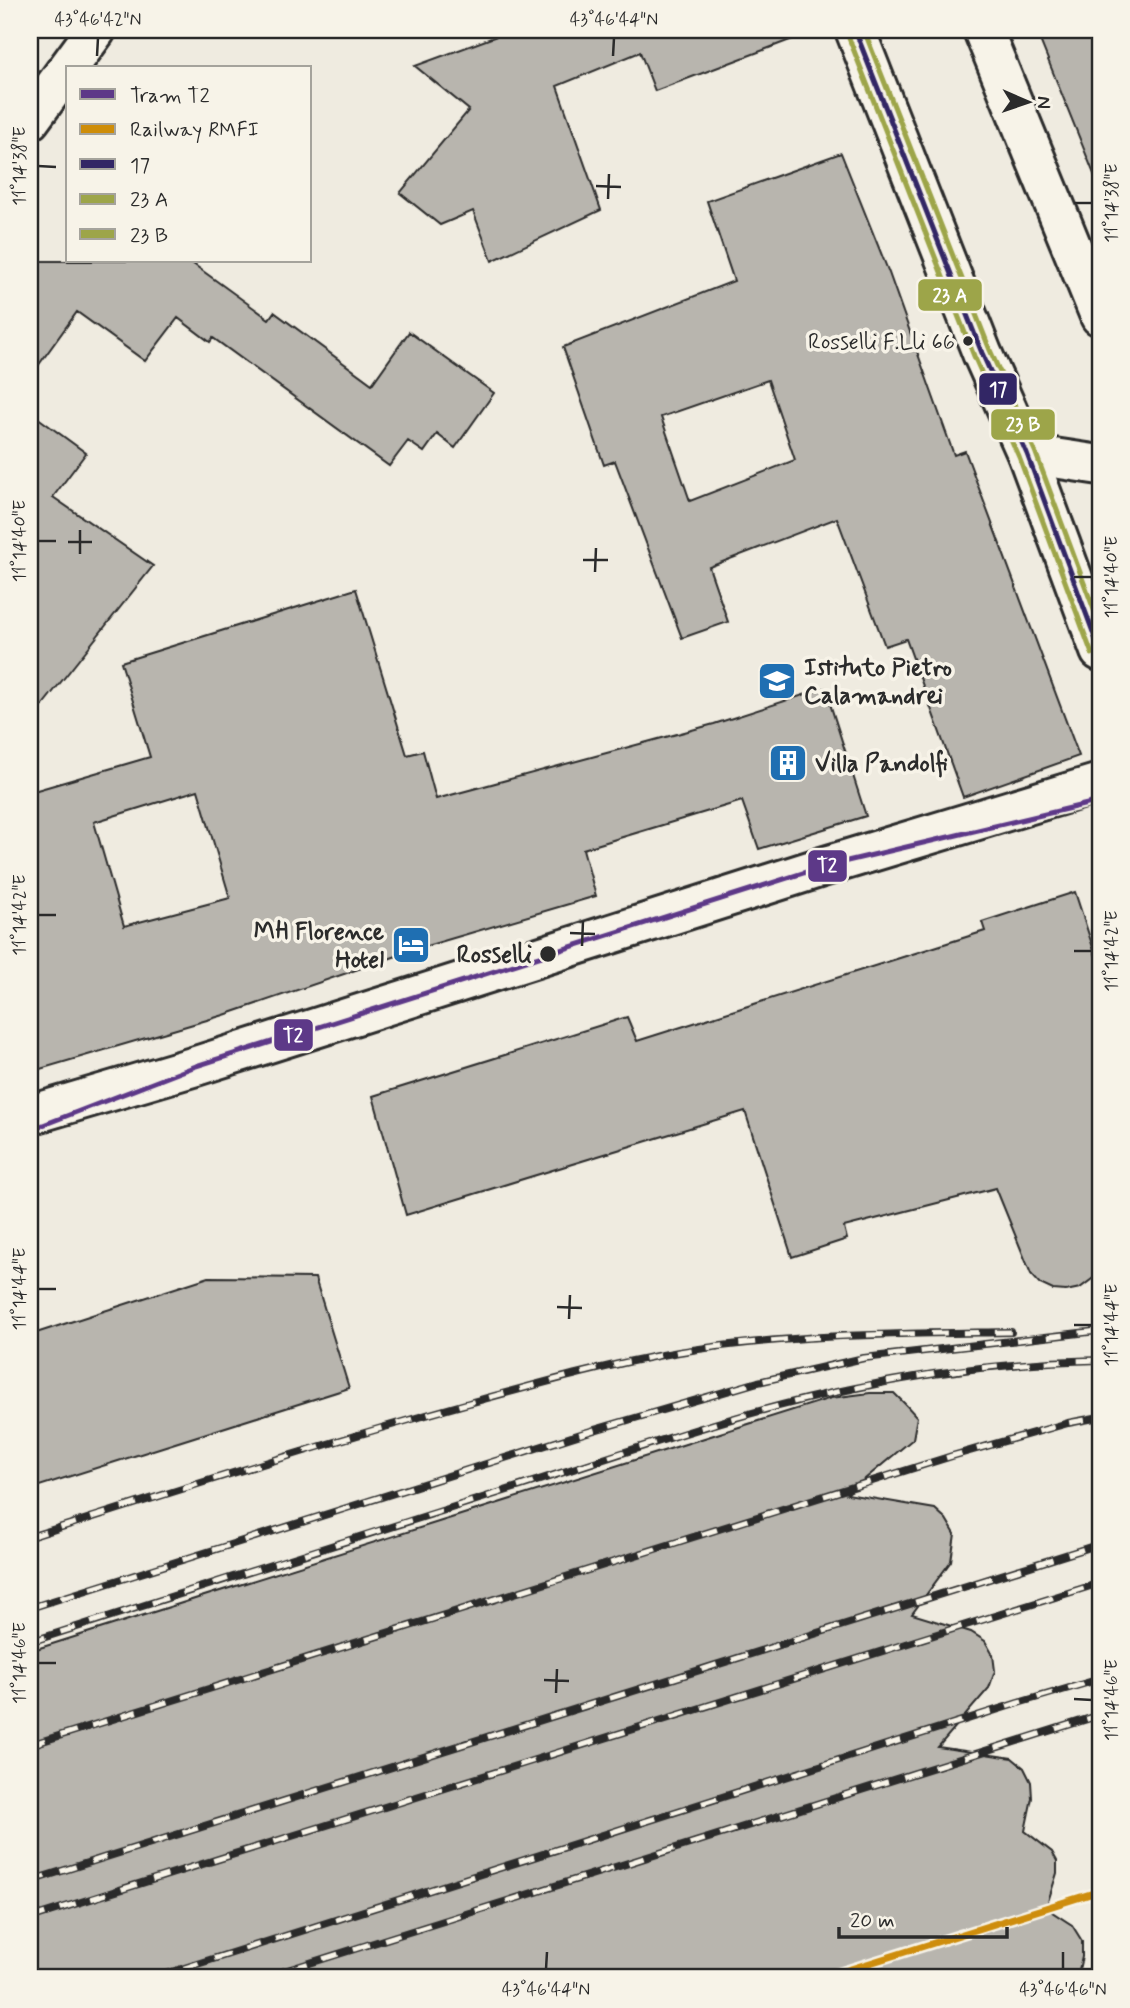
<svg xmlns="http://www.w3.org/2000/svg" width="1130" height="2008" font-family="Mynerve,sans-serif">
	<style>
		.building { fill: #b8b5ae; stroke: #2b2b2b; stroke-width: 2; fill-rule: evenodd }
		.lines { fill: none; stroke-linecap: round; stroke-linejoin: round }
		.street-casing { stroke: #2b2b2b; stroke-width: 44 }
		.primary-casing { stroke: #2b2b2b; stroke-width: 44 }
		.street { stroke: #f7f3e8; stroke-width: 38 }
		.primary { stroke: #f7f3e8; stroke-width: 38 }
		.rail-casing { stroke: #2b2b2b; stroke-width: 8 }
		.rail { stroke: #f7f3e8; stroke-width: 5; stroke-dasharray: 16; stroke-linecap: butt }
		.bus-1-casing { stroke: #f7f3e8; stroke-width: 10 }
		.bus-2-casing { stroke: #f7f3e8; stroke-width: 10 }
		.bus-3-casing { stroke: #f7f3e8; stroke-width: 10 }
		.bus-1 { stroke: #322665; stroke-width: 5 }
		.bus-2 { stroke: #9da549; stroke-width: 5 }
		.bus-3 { stroke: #9da549; stroke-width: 5 }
		.rail-1-casing { stroke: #f7f3e8; stroke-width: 12 }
		.rail-1 { stroke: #ce8d09; stroke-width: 7 }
		.tram-1-casing { stroke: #f7f3e8; stroke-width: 10 }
		.tram-1 { stroke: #5d3988; stroke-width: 5 }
		.ticks { fill: none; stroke: #2b2b2b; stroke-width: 2.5 }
		.bus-dot { fill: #2b2b2b; stroke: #f7f3e8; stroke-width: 2.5 }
		.labels { text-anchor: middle; stroke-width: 7; stroke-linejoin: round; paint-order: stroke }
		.bus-label { font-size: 22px; fill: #2b2b2b; stroke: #f7f3e8; text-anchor: end }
		.poi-label { font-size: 24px; font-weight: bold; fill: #2b2b2b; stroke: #f7f3e8; text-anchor: start }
		.stop-label { font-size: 24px; font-weight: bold; fill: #2b2b2b; stroke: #f7f3e8; text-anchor: end }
		.line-badge { stroke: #f7f3e8; stroke-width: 2.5 }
		.badge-label { font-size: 19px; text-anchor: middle; font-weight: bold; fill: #fff }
		.neatline { fill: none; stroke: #2b2b2b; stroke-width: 2.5 }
		.ticks-label { font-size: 18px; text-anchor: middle; fill: #2b2b2b }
	</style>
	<rect width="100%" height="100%" fill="#efebe0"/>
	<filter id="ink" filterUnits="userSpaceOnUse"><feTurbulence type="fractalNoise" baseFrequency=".0143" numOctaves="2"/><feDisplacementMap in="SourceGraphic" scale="14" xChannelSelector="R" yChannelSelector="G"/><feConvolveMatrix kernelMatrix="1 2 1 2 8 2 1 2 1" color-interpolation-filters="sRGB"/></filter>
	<g filter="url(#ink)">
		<path class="building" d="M 513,30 L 806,30 L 806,34 L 655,91 L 640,52 L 557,86 L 601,210 L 492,261 L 473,211 L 440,225 L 400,193 L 469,110 L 415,66 Z
			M 1036,30 L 1092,30 L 1100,50 L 1100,184 L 1098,184 Z
			M 841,153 L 889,273 L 954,455 L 965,451 L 1079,756 L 963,797 L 906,639 L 885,646 L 837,518 L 709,567 L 728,622 L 682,638 L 615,461 L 604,465 L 563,347 L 734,281 L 707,201 ZM 768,380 L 795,460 L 690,501 L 661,417 Z
			M 30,261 L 189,261 L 269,319 L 274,312 L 372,384 L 409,332 L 494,393 L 455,448 L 437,434 L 424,452 L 408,441 L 389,466 L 213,338 L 210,342 L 178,318 L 145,361 L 77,312 L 30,377 Z
			M 30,412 L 86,453 L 53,497 L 153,566 L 30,721 Z
			M 356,589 L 407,755 L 423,751 L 436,799 L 714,724 L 825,688 L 866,816 L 759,849 L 742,801 L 583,849 L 596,896 L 423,947 L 224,1015 L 30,1072 L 30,792 L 150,757 L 121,662 ZM 198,790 L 230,898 L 124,926 L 94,822 Z
			M 1075,892 L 1100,969 L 1100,1273 L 1080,1288 L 1066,1291 L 1053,1290 L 1040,1284 L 1031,1274 L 996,1188 L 844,1227 L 847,1239 L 792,1257 L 745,1111 L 406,1215 L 373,1096 L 627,1017 L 637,1041 L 985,931 L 982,922 Z
			M 209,1277 L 315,1278 L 349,1388 L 30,1489 L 30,1335 Z
			M 870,1393 L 894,1393 L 906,1405 L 917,1417 L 913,1439 L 847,1494 L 935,1509 L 946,1519 L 955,1534 L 951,1561 L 912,1614 L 971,1632 L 985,1641 L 993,1655 L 995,1671 L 989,1688 L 938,1747 L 1012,1758 L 1024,1768 L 1031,1782 L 1032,1798 L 1025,1831 L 1052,1852 L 1057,1861 L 1057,1873 L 1046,1908 L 1072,1925 L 1082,1941 L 1082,1957 L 1077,1978 L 30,1978 L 30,1651 L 831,1398 Z"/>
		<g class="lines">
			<g class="street-casing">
				<path id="street" d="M 983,30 L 1100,316
					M 30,120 L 96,30
					M 1027,454 L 1100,465
					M 30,1115 L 196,1066 L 822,867 L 1100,783"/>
			</g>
			<g class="primary-casing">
				<path id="primary" d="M 855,30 L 982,353 L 1027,454 L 1100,651"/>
			</g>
			<use href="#street" class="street"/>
			<use href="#primary" class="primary"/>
			<g class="rail-casing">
				<path id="rail" d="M 30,1537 C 176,1491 321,1444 469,1403 C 538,1384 608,1364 679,1352 C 789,1334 900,1334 1011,1332
					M 30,1608 L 584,1433 L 758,1382 L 864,1358 L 1097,1331
					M 30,1642 C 191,1590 352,1539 514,1488 C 625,1453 737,1412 851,1389 C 933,1371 1017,1362 1100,1360
					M 30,1745 L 952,1456 L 1068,1423 L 1100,1417
					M 30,1881 L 1100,1544
					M 30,1918 L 1100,1583
					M 153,1978 L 1018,1703 L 1100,1679
					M 262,1978 L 1100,1715"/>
			</g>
			<use href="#rail" class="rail"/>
			<g class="bus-1-casing">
				<path id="bus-1" d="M 855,30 L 982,353 L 1027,454 L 1100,651"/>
			</g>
			<g class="bus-2-casing">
				<path id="bus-2" d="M 847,33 L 974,356 L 1019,457 L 1092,654"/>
			</g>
			<g class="bus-3-casing">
				<path id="bus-3" d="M 864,30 L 990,350 L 1035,451 L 1100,626"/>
			</g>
			<use href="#bus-1" class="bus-1"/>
			<use href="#bus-2" class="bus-2"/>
			<use href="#bus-3" class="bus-3"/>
			<g class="rail-1-casing">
				<path id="rail-1" d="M 822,1978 L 1100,1891"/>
			</g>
			<use href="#rail-1" class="rail-1"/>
			<g class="tram-1-casing">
				<path id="tram-1" d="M 30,1130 L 196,1066 L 822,867 L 1100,801"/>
			</g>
			<use href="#tram-1" class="tram-1"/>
		</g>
	</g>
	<path class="ticks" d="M 97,56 L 98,38M 613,56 L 614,38M 38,166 L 56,167M 596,186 L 621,187M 608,199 L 609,174M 1074,203 L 1092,203M 38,541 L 56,541M 68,542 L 92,542M 80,554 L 80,530M 583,560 L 608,560M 595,572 L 596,548M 1074,577 L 1092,577M 38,915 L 56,915M 570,933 L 595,934M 582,946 L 583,921M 1074,951 L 1092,951M 38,1289 L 56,1289M 557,1307 L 582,1308M 569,1319 L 570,1295M 1074,1325 L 1092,1325M 38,1663 L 56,1663M 544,1680 L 569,1681M 556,1693 L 557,1669M 1074,1699 L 1092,1700M 546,1969 L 547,1952M 1063,1969 L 1063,1952"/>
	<defs>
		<g id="school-square" transform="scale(2.0125)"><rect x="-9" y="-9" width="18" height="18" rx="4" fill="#1f6fb2" stroke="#f7f3e8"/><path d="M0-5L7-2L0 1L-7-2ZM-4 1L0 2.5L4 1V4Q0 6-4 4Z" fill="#fff"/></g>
		<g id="building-square" transform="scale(2.0125)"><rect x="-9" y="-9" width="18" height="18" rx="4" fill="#1f6fb2" stroke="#f7f3e8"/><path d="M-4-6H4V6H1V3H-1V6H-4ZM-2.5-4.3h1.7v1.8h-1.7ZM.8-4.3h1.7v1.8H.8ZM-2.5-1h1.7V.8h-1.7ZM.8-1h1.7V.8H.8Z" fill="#fff"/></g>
		<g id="hotel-square" transform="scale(2.0125)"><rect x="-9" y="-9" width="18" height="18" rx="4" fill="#1f6fb2" stroke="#f7f3e8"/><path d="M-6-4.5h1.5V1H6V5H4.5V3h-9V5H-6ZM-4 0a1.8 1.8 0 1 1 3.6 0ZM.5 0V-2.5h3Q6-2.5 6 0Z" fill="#fff"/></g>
	</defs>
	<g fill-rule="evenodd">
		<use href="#school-square" x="777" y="681"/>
		<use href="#building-square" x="788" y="763"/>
		<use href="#hotel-square" x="411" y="945"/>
	</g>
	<g class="bus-dot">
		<circle cx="968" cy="341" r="6"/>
		<circle cx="548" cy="954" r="9"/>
	</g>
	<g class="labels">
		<g class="bus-label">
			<text x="955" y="349">Rosselli F.Lli 66</text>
		</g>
		<g class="poi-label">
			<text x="804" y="675">Istituto Pietro<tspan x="804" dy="28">Calamandrei</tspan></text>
			<text x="815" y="771">Villa Pandolfi</text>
			<text x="384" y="939" text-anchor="end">MH Florence<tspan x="384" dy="28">Hotel</tspan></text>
		</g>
		<g class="stop-label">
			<text x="532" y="962">Rosselli</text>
		</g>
	</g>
	<g class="line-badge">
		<rect x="917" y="278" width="66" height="34" rx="7" fill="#9da549"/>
		<rect x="978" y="372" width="40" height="34" rx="7" fill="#322665"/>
		<rect x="990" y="408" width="66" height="33" rx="7" fill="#9da549"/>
		<rect x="807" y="849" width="41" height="34" rx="7" fill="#5d3988"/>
		<rect x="273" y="1018" width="41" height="34" rx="7" fill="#5d3988"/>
	</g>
	<g class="badge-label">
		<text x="950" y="302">23 A</text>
		<text x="998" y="396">17</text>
		<text x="1023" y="431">23 B</text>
		<text x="827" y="872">T2</text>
		<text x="293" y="1042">T2</text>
	</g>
	<rect width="1130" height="2008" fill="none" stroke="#f7f3e8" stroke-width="77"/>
	<rect x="66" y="66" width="245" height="196" fill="#f7f3e8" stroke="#a5a39c" stroke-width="2"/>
	<rect x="80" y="89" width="35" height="10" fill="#5d3988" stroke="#a5a39c" stroke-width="2"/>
	<text x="130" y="102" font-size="21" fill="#2b2b2b">Tram T2</text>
	<rect x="80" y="124" width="35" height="10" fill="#ce8d09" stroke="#a5a39c" stroke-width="2"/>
	<text x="130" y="136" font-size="21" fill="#2b2b2b">Railway RMFI</text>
	<rect x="80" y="159" width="35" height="10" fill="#322665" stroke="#a5a39c" stroke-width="2"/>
	<text x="130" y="172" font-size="21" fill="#2b2b2b">17</text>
	<rect x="80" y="194" width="35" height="10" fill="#9da549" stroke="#a5a39c" stroke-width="2"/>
	<text x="130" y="206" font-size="21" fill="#2b2b2b">23 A</text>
	<rect x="80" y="229" width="35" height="10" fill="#9da549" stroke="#a5a39c" stroke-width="2"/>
	<text x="130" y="242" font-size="21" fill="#2b2b2b">23 B</text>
	<g transform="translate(1028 102) rotate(92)" stroke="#f7f3e8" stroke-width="5" paint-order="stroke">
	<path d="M0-5L12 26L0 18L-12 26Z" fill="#2b2b2b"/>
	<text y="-10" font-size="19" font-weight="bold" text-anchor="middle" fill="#2b2b2b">N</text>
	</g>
	<path d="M839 1927v10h168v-10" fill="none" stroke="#2b2b2b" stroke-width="3.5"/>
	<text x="850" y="1927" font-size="21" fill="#2b2b2b" stroke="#f7f3e8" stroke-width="5" paint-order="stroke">20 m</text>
	<rect x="38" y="38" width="1054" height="1931" class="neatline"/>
	<g class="ticks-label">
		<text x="98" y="25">43°46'42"N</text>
		<text x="614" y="25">43°46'44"N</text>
		<text transform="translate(19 166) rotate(-90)" y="6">11°14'38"E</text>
		<text transform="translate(1111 203) rotate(-90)" y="6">11°14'38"E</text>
		<text transform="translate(19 541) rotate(-90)" y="6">11°14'40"E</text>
		<text transform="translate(1111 577) rotate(-90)" y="6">11°14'40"E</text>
		<text transform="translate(19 915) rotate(-90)" y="6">11°14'42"E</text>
		<text transform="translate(1111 951) rotate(-90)" y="6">11°14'42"E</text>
		<text transform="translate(19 1289) rotate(-90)" y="6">11°14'44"E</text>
		<text transform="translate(1111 1325) rotate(-90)" y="6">11°14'44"E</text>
		<text transform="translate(19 1663) rotate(-90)" y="6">11°14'46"E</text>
		<text transform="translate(1111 1700) rotate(-90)" y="6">11°14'46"E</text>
		<text x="546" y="1995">43°46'44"N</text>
		<text x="1063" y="1995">43°46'46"N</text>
	</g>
</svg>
